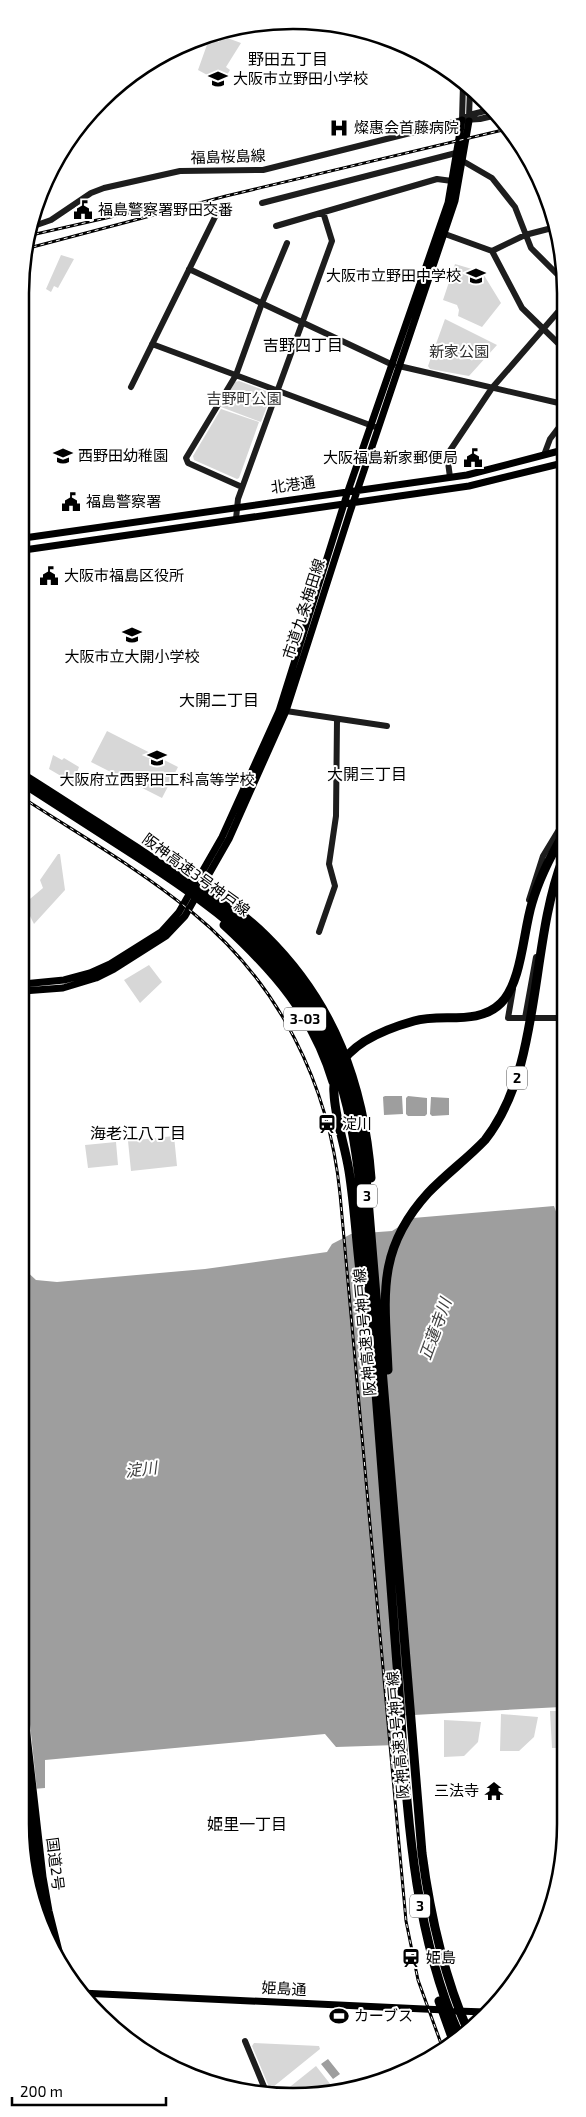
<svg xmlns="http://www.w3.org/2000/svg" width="586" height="2117" font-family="'Exo 2','Noto Sans JP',sans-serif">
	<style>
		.green { fill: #d7d7d7 }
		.water { fill: #9e9e9e }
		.pier { fill: #fff }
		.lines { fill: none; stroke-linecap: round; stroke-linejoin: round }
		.secondary { stroke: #1d1d1d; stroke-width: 6 }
		.primary { stroke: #000; stroke-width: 7 }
		.highway { stroke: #000; stroke-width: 9 }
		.rail-casing { stroke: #000; stroke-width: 3 }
		.rail { stroke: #fff; stroke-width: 1; stroke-dasharray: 4; stroke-linecap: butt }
		.labels { text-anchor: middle; stroke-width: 4; stroke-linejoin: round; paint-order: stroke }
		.shield { fill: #fff; stroke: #4c4c4c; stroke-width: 1 }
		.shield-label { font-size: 14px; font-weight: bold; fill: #000 }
		.poi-label { font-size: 15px; fill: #000; stroke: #fff; text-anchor: start }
		.street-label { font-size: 15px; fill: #000; stroke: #fff }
		.park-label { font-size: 15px; fill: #2e2e2e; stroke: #fff }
		.neighbourhood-label { font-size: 16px; fill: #000; stroke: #fff }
		.water-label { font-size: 16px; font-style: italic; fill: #3f3f3f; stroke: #fff }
		.rim { fill: none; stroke: #000; stroke-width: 2.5 }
	</style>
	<rect width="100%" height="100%" fill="#fff"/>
	<path class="green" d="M 222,36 L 241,43 L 226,67 L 230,70 L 222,83 L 198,70 L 209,39 L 219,42 Z
		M 61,255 L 74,259 L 58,288 L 54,286 L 51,292 L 46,289 Z
		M 455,264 L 482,272 L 501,303 L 482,327 L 458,316 L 459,310 L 457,305 L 443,300 Z
		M 445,319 L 497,345 L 469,376 L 430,369 L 428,366 Z
		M 239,381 L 269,392 L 271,396 L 261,422 L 221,407 L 235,382 Z
		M 221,409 L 259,422 L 239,478 L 237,479 L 194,460 L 193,456 Z
		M 107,731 L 178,767 L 162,798 L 91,762 Z
		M 53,755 L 62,760 L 64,758 L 79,767 L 73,783 L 49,769 Z
		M 58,854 L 60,854 L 65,890 L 34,924 L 24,904 L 43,888 L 40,880 Z
		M 149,965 L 162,982 L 140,1003 L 124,980 Z
		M 174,1136 L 177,1166 L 131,1171 L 128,1141 Z
		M 116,1142 L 118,1165 L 88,1168 L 85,1145 Z
		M 550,1711 L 561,1711 L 561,1748 L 552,1748 Z
		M 501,1714 L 538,1717 L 534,1737 L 519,1751 L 500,1751 Z
		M 444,1720 L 481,1722 L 478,1742 L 464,1756 L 444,1757 Z
		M 254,2043 L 319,2046 L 320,2049 L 273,2087 L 269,2087 L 252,2046 Z
		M 316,2066 L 335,2090 L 289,2095 L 286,2090 Z"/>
	<path class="water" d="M 385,1096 L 402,1096 L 403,1114 L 384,1115 L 383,1097 Z
		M 408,1096 L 427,1098 L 427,1114 L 425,1116 L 408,1116 L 406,1114 L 406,1098 Z
		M 431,1097 L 449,1098 L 449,1115 L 432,1116 L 430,1114 Z
		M 554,1206 L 562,1228 L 561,1707 L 395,1716 L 397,1745 L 336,1747 L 325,1734 L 45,1760 L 45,1788 L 20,1790 L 22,1267 L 36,1280 L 57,1282 L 205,1269 L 327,1252 L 332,1244 L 351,1234 L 392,1231 L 413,1218 Z
		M 328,2059 L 340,2074 L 333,2079 L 321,2064 Z"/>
	<path class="pier" d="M 21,1638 L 37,1791 L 22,1793 L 20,1779 Z"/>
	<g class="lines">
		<path class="secondary" d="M 469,117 L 470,89
			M 462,120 L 463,84
			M 464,120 L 480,119 L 497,115
			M 461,160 L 492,178 L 515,207 L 531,248 L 564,281
			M 262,203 L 456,153
			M 276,226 L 437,179 L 452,181
			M 31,227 L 51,220 L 91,193 L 104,188 L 180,171 L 263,170 L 462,120 L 469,115 L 493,109
			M 445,234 L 492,251 L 522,308 L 564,349
			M 492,251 L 525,235 L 552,228
			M 189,269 L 393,365
			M 152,344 L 378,428
			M 399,366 L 563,404
			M 131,387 L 216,215
			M 544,455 L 550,439 L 563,422
			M 450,477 L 447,455 L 492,388 L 564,305
			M 242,487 L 188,463 L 186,458 L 236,375 L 262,303 L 287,243
			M 236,519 L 238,499 L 332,241 L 323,212
			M 286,711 L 387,726
			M 529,900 L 543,856 L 563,823
			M 319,932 L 335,886 L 329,864 L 336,816 L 337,720
			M 513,989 L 508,1018 L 562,1018
			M 525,1018 L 536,957
			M 245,2041 L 267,2094"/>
		<path class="primary" d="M 24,538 L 467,475 L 563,450
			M 24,550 L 469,486 L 563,463
			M 23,984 L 64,980 L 90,973 L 110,964 L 161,932 L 179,912 L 222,837 L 279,711 L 348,491 L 448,203 L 462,120
			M 23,991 L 63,988 L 96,978 L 114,969 L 166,936 L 185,916 L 229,839 L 286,711 L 350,512 L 455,201 L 469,121
			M 81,1993 L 445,2010
			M 456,2011 L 486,2012"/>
		<path class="highway" d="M 23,775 C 63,800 102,826 141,851 C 222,904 301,961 338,1054 C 355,1097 361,1142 367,1187 L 422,1853 C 430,1914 443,1974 468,2031
			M 23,783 C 64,809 104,835 144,861 C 223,913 296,966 332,1057 C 349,1101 356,1148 361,1194 C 373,1351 384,1508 397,1665 C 407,1791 408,1922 461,2039
			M 204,885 C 225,901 247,917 266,936 C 334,1003 364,1084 371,1178
			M 224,925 C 274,971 313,1015 333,1082
			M 364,1302 C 357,1259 356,1215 349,1171 C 345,1145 335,1119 334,1093 C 333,1084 335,1076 339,1068 C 351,1042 389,1028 414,1021 C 442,1013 478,1026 501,1003 C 522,982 523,932 532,903 C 539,879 550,857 563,835
			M 388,1370 C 385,1298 375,1251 428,1193 C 446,1174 467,1159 485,1140 C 543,1066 529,946 563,858
			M 20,1682 L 42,1877 L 48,1911 L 60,1959
			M 27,1800 L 37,1893 L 46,1937
			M 439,2001 L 454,2043"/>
		<g class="rail-casing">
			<path id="rail" d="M 27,236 L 150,208
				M 25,249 L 226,196 L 507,129
				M 23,798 C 80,835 141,870 193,913 C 279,983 329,1084 340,1194 L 406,1921 L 418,1980 L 443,2049"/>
		</g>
		<use href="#rail" class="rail"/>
	</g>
	<defs>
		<g id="school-bare" transform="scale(1.5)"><path d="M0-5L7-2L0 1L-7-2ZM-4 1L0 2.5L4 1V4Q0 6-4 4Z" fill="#000" stroke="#fff" stroke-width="2.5" paint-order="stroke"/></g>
		<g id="hospital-bare" transform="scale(1.5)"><path d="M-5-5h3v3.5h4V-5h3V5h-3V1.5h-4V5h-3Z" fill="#000" stroke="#fff" stroke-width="2.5" paint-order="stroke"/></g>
		<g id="civic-bare" transform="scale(1.5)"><path d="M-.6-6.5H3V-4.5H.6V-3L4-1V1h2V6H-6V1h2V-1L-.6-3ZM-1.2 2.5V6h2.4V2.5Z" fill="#000" stroke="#fff" stroke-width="2.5" paint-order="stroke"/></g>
		<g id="station-bare" transform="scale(1.5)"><path d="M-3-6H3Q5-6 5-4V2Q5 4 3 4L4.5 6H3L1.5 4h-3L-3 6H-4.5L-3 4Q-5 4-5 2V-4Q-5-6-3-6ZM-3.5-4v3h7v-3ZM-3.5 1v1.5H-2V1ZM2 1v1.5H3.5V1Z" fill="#000" stroke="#fff" stroke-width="2.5" paint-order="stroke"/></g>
		<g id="temple-bare" transform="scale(1.5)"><path d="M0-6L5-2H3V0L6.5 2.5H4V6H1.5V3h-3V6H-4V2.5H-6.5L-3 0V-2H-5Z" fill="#000" stroke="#fff" stroke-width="2.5" paint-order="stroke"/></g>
		<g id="stadium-bare" transform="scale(1.5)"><path d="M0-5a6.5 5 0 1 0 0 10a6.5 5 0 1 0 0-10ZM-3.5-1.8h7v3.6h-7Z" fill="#000" stroke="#fff" stroke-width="2.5" paint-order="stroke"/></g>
	</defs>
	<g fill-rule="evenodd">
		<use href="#school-bare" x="218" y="79"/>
		<use href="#hospital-bare" x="339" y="128"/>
		<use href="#civic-bare" x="83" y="210"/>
		<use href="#school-bare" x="476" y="276"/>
		<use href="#school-bare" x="63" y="456"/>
		<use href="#civic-bare" x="473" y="458"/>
		<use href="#civic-bare" x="71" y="502"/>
		<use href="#civic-bare" x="49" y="576"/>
		<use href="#school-bare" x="132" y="635"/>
		<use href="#school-bare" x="157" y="758"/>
		<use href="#station-bare" x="327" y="1124"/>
		<use href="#temple-bare" x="494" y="1791"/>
		<use href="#station-bare" x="411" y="1958"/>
		<use href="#stadium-bare" x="339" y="2016"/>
	</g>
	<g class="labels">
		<g class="shield">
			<rect x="284" y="1007.5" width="42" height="23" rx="4"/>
			<rect x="507" y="1066.5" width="20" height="23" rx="4"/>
			<rect x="357" y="1184.5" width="20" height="23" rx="4"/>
			<rect x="410" y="1894.5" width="20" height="23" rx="4"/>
		</g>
		<g class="shield-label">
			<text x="305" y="1024">3-03</text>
			<text x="517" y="1083">2</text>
			<text x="367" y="1201">3</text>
			<text x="420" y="1911">3</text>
		</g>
		<g class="poi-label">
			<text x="233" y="84">大阪市立野田小学校</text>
			<text x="354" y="133">燦惠会首藤病院</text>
			<text x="98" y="215">福島警察署野田交番</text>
			<text x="461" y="281" text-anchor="end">大阪市立野田中学校</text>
			<text x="78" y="461">西野田幼稚園</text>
			<text x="458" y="463" text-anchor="end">大阪福島新家郵便局</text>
			<text x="86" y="507">福島警察署</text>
			<text x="64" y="581">大阪市福島区役所</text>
			<text x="132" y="662" text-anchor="middle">大阪市立大開小学校</text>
			<text x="157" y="785" text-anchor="middle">大阪府立西野田工科高等学校</text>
			<text x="342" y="1129">淀川</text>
			<text x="479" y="1796" text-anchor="end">三法寺</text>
			<text x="426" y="1963">姫島</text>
			<text x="354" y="2021">カーブス</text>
		</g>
		<g class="street-label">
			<text transform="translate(228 157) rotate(-2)" y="5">福島桜島線</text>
			<text transform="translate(293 485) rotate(-8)" y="5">北港通</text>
			<text transform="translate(304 609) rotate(-72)" y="5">市道九条梅田線</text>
			<text transform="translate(196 875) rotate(36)" y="5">阪神高速3号神戸線</text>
			<text transform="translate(365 1332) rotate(-95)" y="5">阪神高速3号神戸線</text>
			<text transform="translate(398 1735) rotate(-95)" y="5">阪神高速3号神戸線</text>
			<text transform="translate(55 1864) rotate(83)" y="5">国道2号</text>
			<text transform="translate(284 1989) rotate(3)" y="5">姫島通</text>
		</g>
		<g class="park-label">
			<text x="459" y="357">新家公園</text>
			<text x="244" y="404">吉野町公園</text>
		</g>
		<g class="neighbourhood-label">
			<text x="288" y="65">野田五丁目</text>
			<text x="303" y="351">吉野四丁目</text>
			<text x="219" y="706">大開二丁目</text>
			<text x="367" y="780">大開三丁目</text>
			<text x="138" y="1139">海老江八丁目</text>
			<text x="247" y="1830">姫里一丁目</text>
		</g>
		<g class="water-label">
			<text transform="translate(435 1329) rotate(-70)" y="6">正蓮寺川</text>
			<text transform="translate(141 1469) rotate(-7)" y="6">淀川</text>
		</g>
	</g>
	<path d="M0 0H586V2117H0ZM293 29H293A264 264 0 0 1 557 293V1824A264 264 0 0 1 293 2088H293A264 264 0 0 1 29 1824V293A264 264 0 0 1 293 29Z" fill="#fff" fill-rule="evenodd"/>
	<path class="rim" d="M293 29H293A264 264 0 0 1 557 293V1824A264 264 0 0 1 293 2088H293A264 264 0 0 1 29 1824V293A264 264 0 0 1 293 29Z"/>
	<path d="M12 2097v8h154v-8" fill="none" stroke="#000000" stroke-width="2.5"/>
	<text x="20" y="2097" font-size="15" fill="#000000" stroke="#ffffff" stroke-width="4" paint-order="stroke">200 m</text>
</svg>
